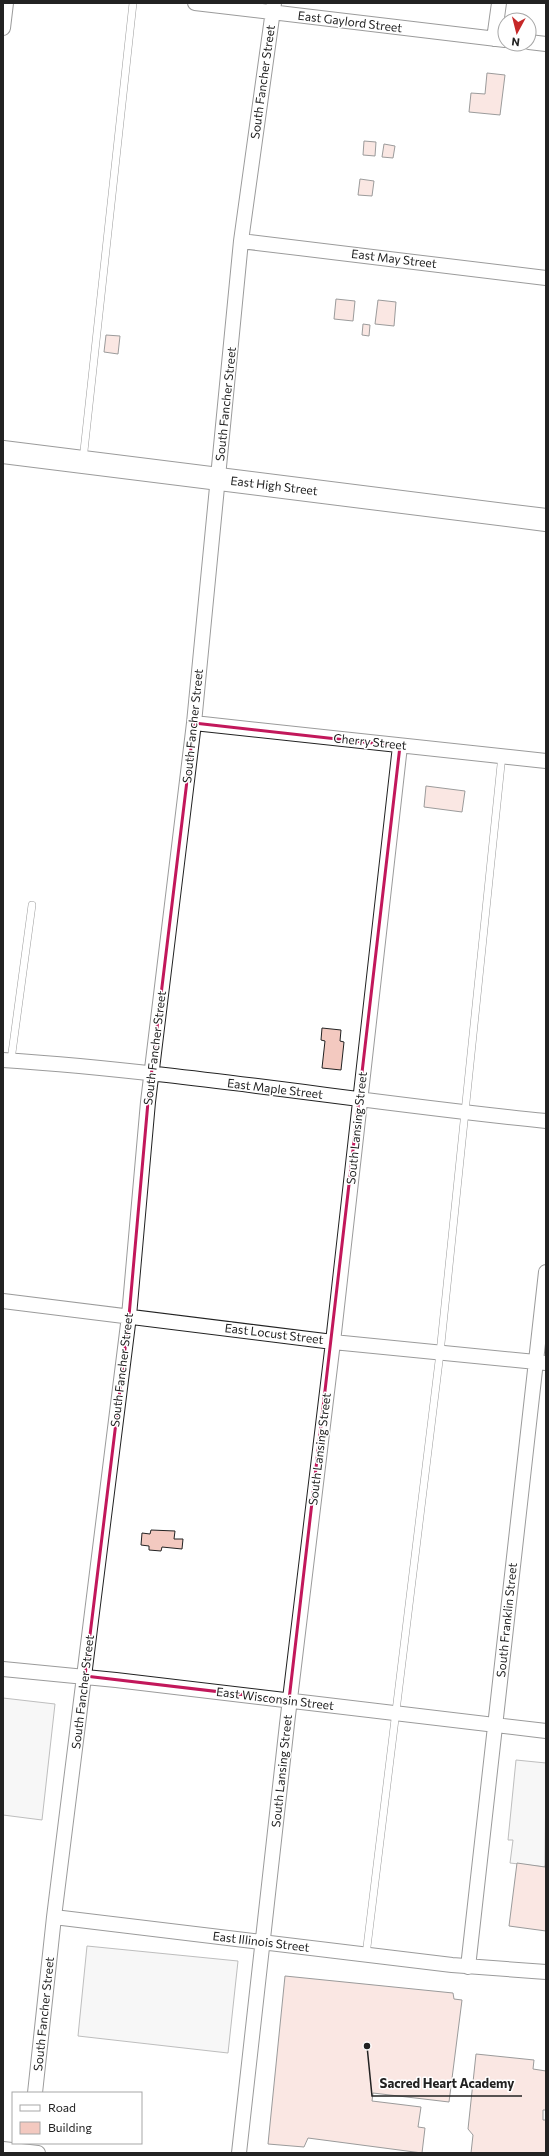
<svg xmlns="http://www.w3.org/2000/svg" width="549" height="2156" font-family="Commissioner,sans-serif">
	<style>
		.parking { fill: #ededed; stroke: #6f6f6f }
		.building { fill: #f3c9c0; stroke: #222 }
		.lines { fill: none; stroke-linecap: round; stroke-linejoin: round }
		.lane-casing { stroke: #222; stroke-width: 8 }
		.street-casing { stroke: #222; stroke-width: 16 }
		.primary-casing { stroke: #222; stroke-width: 24 }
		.lane { stroke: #fff; stroke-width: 7 }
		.street { stroke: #fff; stroke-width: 14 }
		.primary { stroke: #fff; stroke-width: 22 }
		.marked { fill: none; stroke: #c2185b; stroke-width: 3; stroke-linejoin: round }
		.labels { text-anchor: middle; stroke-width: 3; stroke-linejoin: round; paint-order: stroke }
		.street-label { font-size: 12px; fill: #222; stroke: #fff }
		.leader { fill: none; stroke: #222; stroke-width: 1.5 }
		.callout-dot { fill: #222; stroke: #fff; stroke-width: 1.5 }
		.callout-label { font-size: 13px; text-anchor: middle; font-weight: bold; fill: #222; stroke: #fff; stroke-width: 3; stroke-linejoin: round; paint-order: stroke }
	</style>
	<rect width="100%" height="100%" fill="#fff"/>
	<path class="parking" d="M 3,1698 L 55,1704 L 42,1820 L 3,1815 Z
		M 516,1760 L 546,1763 L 545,1867 L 510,1863 L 513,1840 L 508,1840 Z
		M 87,1946 L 238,1961 L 228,2053 L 78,2036 Z"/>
	<path class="building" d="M 487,73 L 505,75 L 500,115 L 469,112 L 471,93 L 485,94 Z
		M 364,141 L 376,142 L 375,156 L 363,155 Z
		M 384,144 L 395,146 L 393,158 L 382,157 Z
		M 360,179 L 374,181 L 372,196 L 358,195 Z
		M 336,299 L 355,301 L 353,321 L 334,319 Z
		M 378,300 L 396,302 L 394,326 L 375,324 Z
		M 363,324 L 370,325 L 369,336 L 362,335 Z
		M 106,335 L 120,336 L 118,354 L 104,352 Z
		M 426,786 L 465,791 L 462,812 L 424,807 Z
		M 322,1028 L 341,1030 L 340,1041 L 344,1042 L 341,1070 L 322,1068 L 325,1041 L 321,1040 Z
		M 151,1530 L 175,1531 L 174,1539 L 183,1539 L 182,1549 L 162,1547 L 161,1551 L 149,1550 L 149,1546 L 141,1545 L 142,1533 L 150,1534 Z
		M 546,1862 L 546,1931 L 509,1926 L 517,1863 L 545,1867 Z
		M 285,1976 L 453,1993 L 454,1999 L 462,2000 L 449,2102 L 373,2093 L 372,2101 L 421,2107 L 418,2127 L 425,2128 L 422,2153 L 308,2138 L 304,2147 L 268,2144 Z
		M 476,2054 L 534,2060 L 533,2069 L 546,2071 L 546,2110 L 543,2110 L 543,2120 L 546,2120 L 546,2153 L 471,2153 L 473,2135 L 468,2129 Z"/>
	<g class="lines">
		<g class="lane-casing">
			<path id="lane" d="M 83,460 L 133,3
				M 11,1060 L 32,905
				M 366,1955 L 440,1353 L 502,755"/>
		</g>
		<g class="street-casing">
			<path id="street" d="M 195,3 L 505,40
				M 3,28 L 6,3
				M 494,39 L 499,3
				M 529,42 L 546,44
				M 241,241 L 546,278
				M 194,723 L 546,761
				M 3,1060 C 185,1072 365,1103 546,1121
				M 3,1301 L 333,1342 L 546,1363
				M 3,1669 L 116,1680 L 546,1731
				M 54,1917 L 452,1965 L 546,1972
				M 468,1967 L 546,1272
				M 35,2093 L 54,1917 L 129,1316 L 148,1102 L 194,723 L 241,241 L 274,3
				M 3,2149 L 38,2153
				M 239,2153 L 287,1724 L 333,1342 L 400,746"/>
		</g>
		<g class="primary-casing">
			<path id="primary" d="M 3,452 L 546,520"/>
		</g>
		<use href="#lane" class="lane"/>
		<use href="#street" class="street"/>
		<use href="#primary" class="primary"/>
	</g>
	<path d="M0 0H549V2156H0ZM 194,723 L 400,746 L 289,1700 L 85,1676 L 129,1316 L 148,1102 Z" fill="#fff" fill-opacity=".55" fill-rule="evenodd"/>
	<path class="marked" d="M 194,723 L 400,746 L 289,1700 L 85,1676 L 129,1316 L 148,1102 Z"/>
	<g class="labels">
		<g class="street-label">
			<text transform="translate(350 22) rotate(7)" y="4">East Gaylord Street</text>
			<text transform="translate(263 82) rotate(-82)" y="4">South Fancher Street</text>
			<text transform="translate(394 259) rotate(7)" y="4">East May Street</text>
			<text transform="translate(226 404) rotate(-84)" y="4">South Fancher Street</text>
			<text transform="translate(274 486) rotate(7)" y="4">East High Street</text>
			<text transform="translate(193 726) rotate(-84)" y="4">South Fancher Street</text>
			<text transform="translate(370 742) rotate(6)" y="4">Cherry Street</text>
			<text transform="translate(155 1048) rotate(-83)" y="4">South Fancher Street</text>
			<text transform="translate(275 1089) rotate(7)" y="4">East Maple Street</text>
			<text transform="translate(357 1128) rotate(-84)" y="4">South Lansing Street</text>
			<text transform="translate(274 1334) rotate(7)" y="4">East Locust Street</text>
			<text transform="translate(122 1370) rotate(-83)" y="4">South Fancher Street</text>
			<text transform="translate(320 1449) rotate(-83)" y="4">South Lansing Street</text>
			<text transform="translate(507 1620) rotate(-84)" y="4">South Franklin Street</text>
			<text transform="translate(83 1692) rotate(-83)" y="4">South Fancher Street</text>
			<text transform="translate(275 1699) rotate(7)" y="4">East Wisconsin Street</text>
			<text transform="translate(282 1771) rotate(-84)" y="4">South Lansing Street</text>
			<text transform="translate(261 1942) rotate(7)" y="4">East Illinois Street</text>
			<text transform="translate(44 2014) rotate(-84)" y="4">South Fancher Street</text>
		</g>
	</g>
	<path class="leader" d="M367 2046L372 2096H522"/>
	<circle class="callout-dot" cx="367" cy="2046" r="4"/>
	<g class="callout-label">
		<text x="447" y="2088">Sacred Heart Academy</text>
	</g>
	<rect width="549" height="2156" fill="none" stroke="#222222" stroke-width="8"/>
	<rect x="12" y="2092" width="130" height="52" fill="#ffffff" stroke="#a7a7a7"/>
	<rect x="20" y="2105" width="20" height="6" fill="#ffffff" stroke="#a7a7a7"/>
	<text x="48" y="2112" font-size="12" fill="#222222">Road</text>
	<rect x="20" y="2122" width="20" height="12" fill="#f3c9c0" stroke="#a7a7a7"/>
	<text x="48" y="2132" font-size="12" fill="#222222">Building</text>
	<g transform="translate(517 32) rotate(187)"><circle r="19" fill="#ffffff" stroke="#a7a7a7"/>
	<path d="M0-3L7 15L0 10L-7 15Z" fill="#c62828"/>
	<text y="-6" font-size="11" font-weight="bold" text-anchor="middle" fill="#222222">N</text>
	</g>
</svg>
